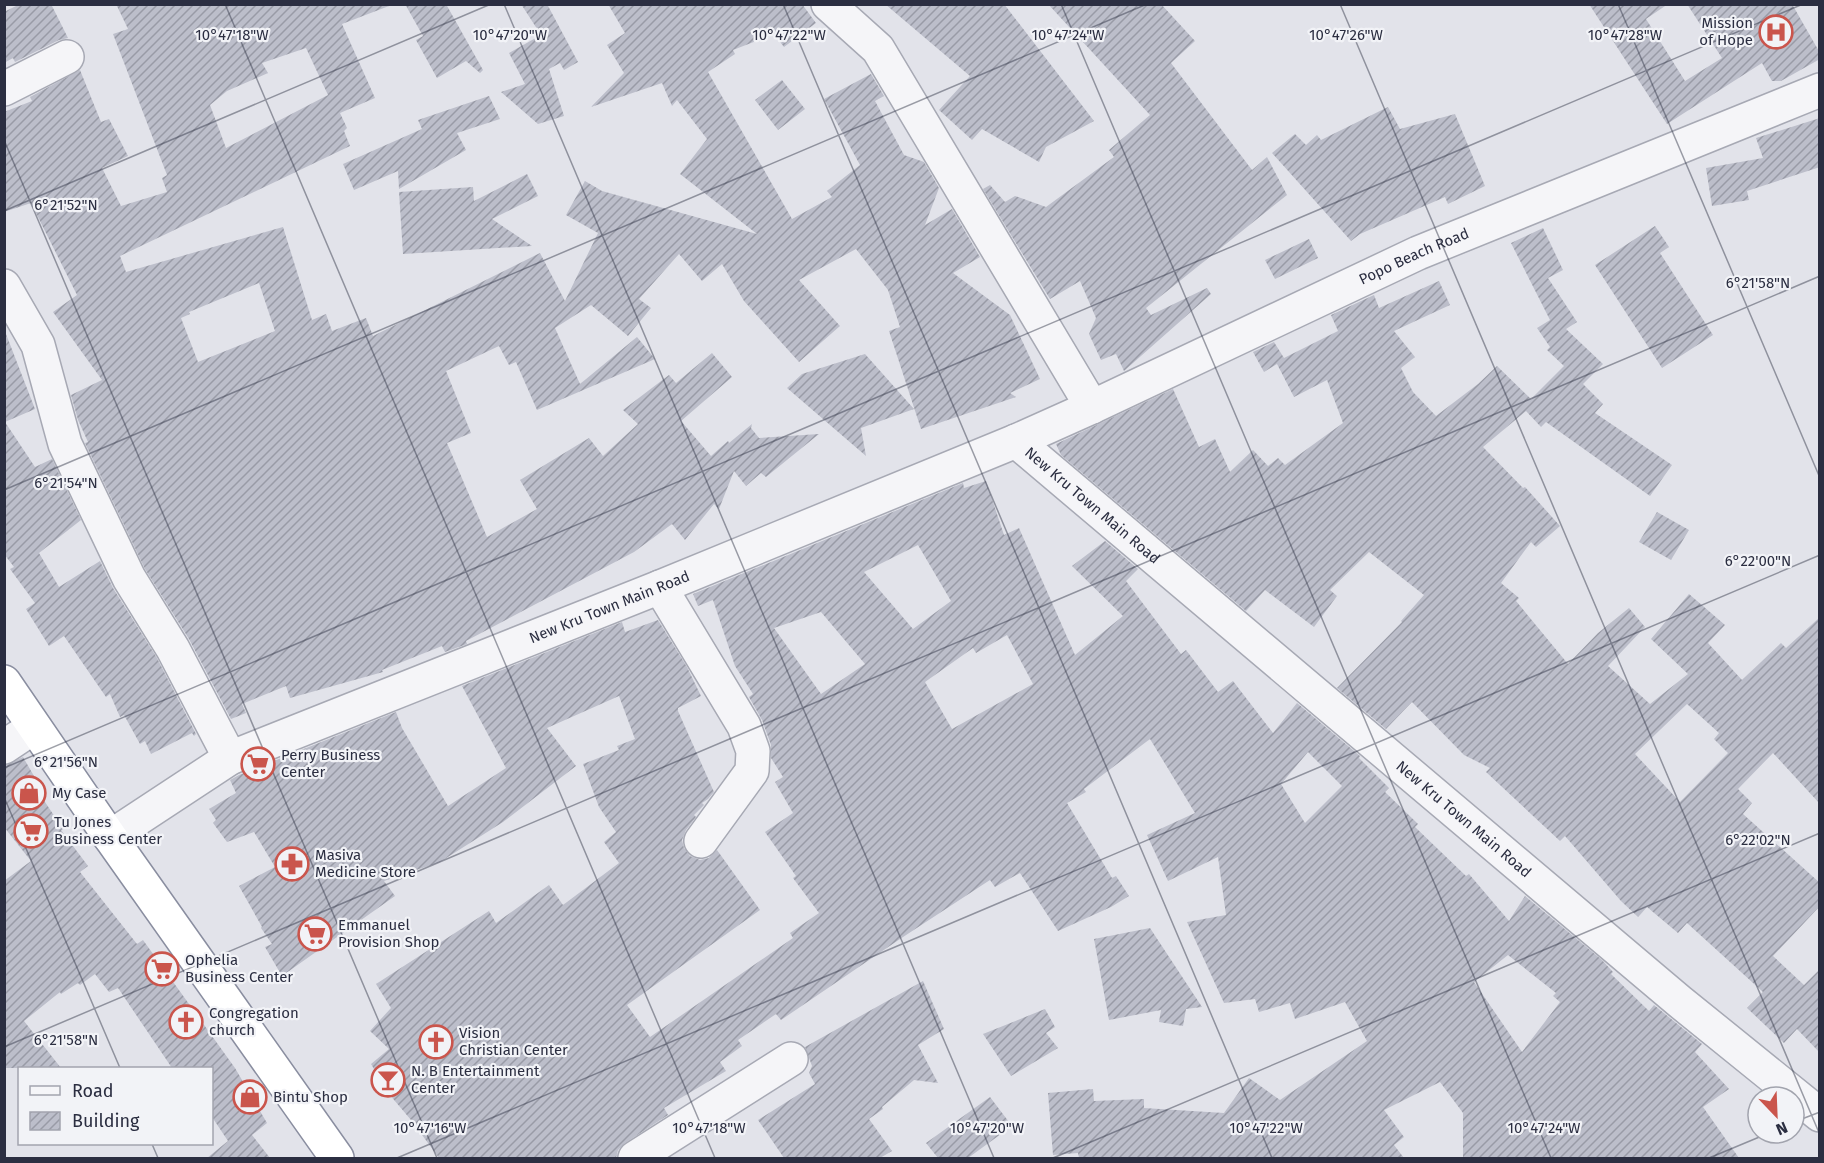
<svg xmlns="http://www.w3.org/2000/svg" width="1824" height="1163" font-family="'Fira Sans',sans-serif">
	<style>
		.building { fill: url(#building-hatch); fill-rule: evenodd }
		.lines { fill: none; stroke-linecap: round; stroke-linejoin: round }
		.minor-casing { stroke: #a7a9b4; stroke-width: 36 }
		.highway-casing { stroke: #8a8ea0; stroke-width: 36 }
		.minor { stroke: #f5f5f8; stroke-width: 33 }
		.highway { stroke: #fff; stroke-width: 33 }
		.ticks { fill: none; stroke: #2b2e41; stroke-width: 1.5; stroke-opacity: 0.45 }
		.labels { text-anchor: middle; stroke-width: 4.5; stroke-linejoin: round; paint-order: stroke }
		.poi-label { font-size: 15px; fill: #2b2e41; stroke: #f2f3f7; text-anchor: start }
		.street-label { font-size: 15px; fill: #2b2e41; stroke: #f2f3f7 }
		.ticks-label { font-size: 15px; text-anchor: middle; fill: #2b2e41; stroke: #f2f3f7; stroke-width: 4.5; stroke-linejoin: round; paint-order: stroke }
	</style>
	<defs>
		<pattern id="building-hatch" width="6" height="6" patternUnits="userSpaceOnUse" patternTransform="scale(1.5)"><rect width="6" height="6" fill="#bcbeca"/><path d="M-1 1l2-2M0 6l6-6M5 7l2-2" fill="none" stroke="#999ba6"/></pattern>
	</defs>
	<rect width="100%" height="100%" fill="#e2e3ea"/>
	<path class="building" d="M 20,4 L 51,4 L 68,38 L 59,40 L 15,62 L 13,58 L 4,63 L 4,12 Z
		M 116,4 L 388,4 L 389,6 L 342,24 L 375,98 L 340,113 L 347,128 L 344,131 L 350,146 L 120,256 L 126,272 L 283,227 L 312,320 L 326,314 L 332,331 L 366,318 L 373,336 L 540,253 L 565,301 L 598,233 L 566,215 L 585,181 L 602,191 L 757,234 L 680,174 L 707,139 L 677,100 L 672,106 L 662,83 L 591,107 L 624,73 L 607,45 L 625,33 L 608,4 L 802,4 L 816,23 L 784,47 L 774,34 L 733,50 L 735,54 L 708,72 L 792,219 L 832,197 L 827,191 L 860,165 L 824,99 L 871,74 L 884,96 L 875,101 L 904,155 L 924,162 L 939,188 L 925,225 L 952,209 L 980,257 L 953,273 L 1010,315 L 1040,379 L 1010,393 L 1016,397 L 921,429 L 889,331 L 900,327 L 888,290 L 856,249 L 799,280 L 840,326 L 799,362 L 744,301 L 722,264 L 702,281 L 679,254 L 639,299 L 651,308 L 628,336 L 591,305 L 555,328 L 580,384 L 637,337 L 655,359 L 537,410 L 516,362 L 509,365 L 499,346 L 446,371 L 471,433 L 447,443 L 487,537 L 537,509 L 520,480 L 589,438 L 603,456 L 638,424 L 623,410 L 669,375 L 676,383 L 712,353 L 732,377 L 681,421 L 711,456 L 728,441 L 729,443 L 752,424 L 751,428 L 759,438 L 819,434 L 766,477 L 761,473 L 746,486 L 734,471 L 719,509 L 714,504 L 685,540 L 672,524 L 634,552 L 466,641 L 467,644 L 445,652 L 442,646 L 382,670 L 383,672 L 290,698 L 286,686 L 242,704 L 246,713 L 231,719 L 189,639 L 145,569 L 85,443 L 88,442 L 78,420 L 71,395 L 102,380 L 53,312 L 77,295 L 31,203 L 4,212 L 4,112 L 32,101 L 30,97 L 80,70 L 101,122 L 109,119 L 128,156 L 102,168 L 121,206 L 167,192 L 162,178 L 167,175 L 113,34 L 128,29 ZM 306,48 L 328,95 L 226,148 L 210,105 L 227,91 L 268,73 L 262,63 ZM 259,283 L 275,331 L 198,362 L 181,318 L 190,314 L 189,312 Z
		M 405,4 L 446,4 L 483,70 L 480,73 L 466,61 L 437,78 L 416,40 L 423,36 Z
		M 521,4 L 547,4 L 578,62 L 564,70 L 560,63 L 549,69 L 564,116 L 538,124 L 501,92 L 525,84 L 509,53 L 541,35 Z
		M 885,4 L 1004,4 L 1094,121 L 1046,147 L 1039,162 L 982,129 L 972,140 L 939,110 L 970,76 Z
		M 1048,4 L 1161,4 L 1195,41 L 1171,63 L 1252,170 L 1267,157 L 1287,195 L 1146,308 L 1151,315 L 1207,288 L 1211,294 L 1124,371 L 1116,354 L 1101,360 L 1089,334 L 1096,318 L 1080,281 L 1050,299 L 983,189 L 990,185 L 1005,202 L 1015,196 L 1046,207 L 1114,157 L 1109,150 L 1150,115 Z
		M 1589,4 L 1668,4 L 1646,19 L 1685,81 L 1722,58 L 1687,4 L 1792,4 L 1820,53 L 1820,59 L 1781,81 L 1772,81 L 1762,63 L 1667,124 Z
		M 782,80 L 805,109 L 778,130 L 755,100 Z
		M 489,96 L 500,119 L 457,133 L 466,150 L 399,189 L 398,171 L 354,190 L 343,164 L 422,129 L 418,120 Z
		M 1388,107 L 1400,129 L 1455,114 L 1485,186 L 1448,204 L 1445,197 L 1360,234 L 1351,241 L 1272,153 L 1295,134 L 1306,145 L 1317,135 L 1321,140 Z
		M 1820,118 L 1820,167 L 1747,191 L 1749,200 L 1712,206 L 1706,168 L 1763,158 L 1756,138 Z
		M 527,174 L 538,196 L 492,219 L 532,246 L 403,254 L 399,192 L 473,187 L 474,201 Z
		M 1655,226 L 1669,247 L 1660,253 L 1713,335 L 1662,368 L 1595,265 Z
		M 1543,228 L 1563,270 L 1548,278 L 1577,322 L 1566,329 L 1603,364 L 1583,384 L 1603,404 L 1595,413 L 1672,465 L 1650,496 L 1546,422 L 1541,427 L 1526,411 L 1483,447 L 1523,488 L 1525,487 L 1560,526 L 1536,547 L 1531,542 L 1501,583 L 1519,598 L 1516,601 L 1568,664 L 1598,633 L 1629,608 L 1645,627 L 1608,666 L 1650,704 L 1688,674 L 1651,639 L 1689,594 L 1725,625 L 1708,643 L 1742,680 L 1781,643 L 1786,648 L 1820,617 L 1820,804 L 1773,753 L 1738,789 L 1752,803 L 1743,814 L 1820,883 L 1820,906 L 1773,956 L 1804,985 L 1820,969 L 1820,1053 L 1797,1029 L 1784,1043 L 1747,1008 L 1763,992 L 1687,923 L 1678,933 L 1647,907 L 1638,917 L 1621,901 L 1565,836 L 1560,841 L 1486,772 L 1490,768 L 1464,755 L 1412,702 L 1386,729 L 1337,688 L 1402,622 L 1401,621 L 1424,595 L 1369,552 L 1330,590 L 1337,596 L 1314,627 L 1265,590 L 1246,611 L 1061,455 L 1056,444 L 1173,389 L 1199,447 L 1215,439 L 1230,472 L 1253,450 L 1268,466 L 1278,458 L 1285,465 L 1343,423 L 1327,380 L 1294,397 L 1277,364 L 1264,372 L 1253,352 L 1274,342 L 1284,358 L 1338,331 L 1331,315 L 1374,295 L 1379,308 L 1439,281 L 1450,305 L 1394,331 L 1415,357 L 1401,368 L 1413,392 L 1436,416 L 1478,384 L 1497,366 L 1531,399 L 1564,366 L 1547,350 L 1550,347 L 1537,328 L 1550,320 L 1511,243 ZM 1687,704 L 1719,733 L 1714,739 L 1728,753 L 1680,802 L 1635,754 Z
		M 1309,239 L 1318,258 L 1275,279 L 1265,260 Z
		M 6,334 L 35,409 L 5,422 L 35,467 L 52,459 L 81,520 L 39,553 L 59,587 L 100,561 L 113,588 L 157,658 L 196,734 L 194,736 L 192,733 L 151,754 L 145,741 L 140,744 L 124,715 L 120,717 L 110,694 L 106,697 L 64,636 L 49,646 L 26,609 L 35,603 L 10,569 L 14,567 L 4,554 L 4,335 Z
		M 865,354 L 914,409 L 861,428 L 866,456 L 787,388 L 802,374 Z
		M 986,481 L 1004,535 L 1019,528 L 1075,655 L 1123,616 L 1072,566 L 1105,541 L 1138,569 L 1126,581 L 1181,654 L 1186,650 L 1218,692 L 1233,681 L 1273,733 L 1297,703 L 1360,756 L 1359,758 L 1389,788 L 1385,792 L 1418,824 L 1415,827 L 1466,876 L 1469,874 L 1509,921 L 1525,896 L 1602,960 L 1613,972 L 1611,974 L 1649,1011 L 1654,1005 L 1702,1044 L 1695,1052 L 1729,1089 L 1703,1107 L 1739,1158 L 1463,1158 L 1463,1113 L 1440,1082 L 1384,1110 L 1404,1137 L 1394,1145 L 1404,1158 L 1079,1158 L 1078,1153 L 1053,1155 L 1048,1093 L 1093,1089 L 1094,1101 L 1144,1099 L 1144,1108 L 1224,1113 L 1249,1078 L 1280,1100 L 1367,1041 L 1345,1002 L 1295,1019 L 1290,1003 L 1259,1012 L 1255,999 L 1224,1003 L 1187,922 L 1226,915 L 1218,857 L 1168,881 L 1147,835 L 1195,813 L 1150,739 L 1084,789 L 1086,792 L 1067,803 L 1112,878 L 1116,876 L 1129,896 L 1111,907 L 1058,931 L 1020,873 L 995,887 L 990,880 L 900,939 L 781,1020 L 776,1014 L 738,1040 L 742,1046 L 720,1062 L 726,1071 L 664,1108 L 668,1115 L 625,1143 L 618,1150 L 616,1158 L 439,1158 L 411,1120 L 389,1094 L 371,1064 L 389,1049 L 370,1031 L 391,1008 L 376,984 L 489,911 L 496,923 L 549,885 L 563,905 L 619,863 L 604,842 L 616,832 L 599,807 L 583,764 L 619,750 L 617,746 L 635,739 L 619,696 L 547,728 L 576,766 L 503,822 L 440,862 L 384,881 L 395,896 L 282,976 L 265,947 L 272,944 L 261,928 L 262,927 L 239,886 L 275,867 L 254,832 L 227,842 L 213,823 L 216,820 L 209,809 L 236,793 L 230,780 L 239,775 L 396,712 L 402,728 L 448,806 L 506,768 L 462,686 L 622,622 L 625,632 L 658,620 L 687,667 L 701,696 L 678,708 L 678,711 L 714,792 L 708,799 L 702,803 L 704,805 L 694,815 L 696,817 L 686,830 L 682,840 L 684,848 L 690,856 L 700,860 L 709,858 L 717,850 L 760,910 L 627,1005 L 650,1037 L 793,938 L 790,933 L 819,913 L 793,878 L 796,876 L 765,832 L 793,813 L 775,782 L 783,777 L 771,758 L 771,745 L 762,720 L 749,697 L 753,694 L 735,666 L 713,600 L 698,606 L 693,594 L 963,483 L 964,488 ZM 918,545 L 951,601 L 913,629 L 864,572 ZM 821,612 L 865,664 L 821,694 L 774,628 ZM 1007,635 L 1033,684 L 952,729 L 925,682 L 973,648 L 976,653 ZM 1308,752 L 1342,786 L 1305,823 L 1281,784 ZM 1508,955 L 1556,993 L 1553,996 L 1560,1002 L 1522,1052 L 1474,982 Z
		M 1657,512 L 1689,530 L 1671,560 L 1639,542 Z
		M 23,757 L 34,776 L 32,778 L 39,793 L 63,829 L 61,830 L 88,866 L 80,872 L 137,944 L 143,940 L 235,1068 L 267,1123 L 252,1135 L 270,1158 L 207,1158 L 228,1141 L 212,1117 L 212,1068 L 172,1068 L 118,988 L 109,992 L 95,974 L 80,985 L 78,983 L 61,994 L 60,992 L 24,1021 L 61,1068 L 4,1068 L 4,881 L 31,861 L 4,827 L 4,766 Z
		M 1150,928 L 1202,1007 L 1186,1009 L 1183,1026 L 1159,1022 L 1161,1010 L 1109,1020 L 1094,939 Z
		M 923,981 L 944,1029 L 918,1045 L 938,1083 L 914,1080 L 882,1107 L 883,1109 L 869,1119 L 892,1151 L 880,1158 L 784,1158 L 758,1120 L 815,1084 L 809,1073 L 812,1066 L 805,1047 Z
		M 1045,1009 L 1055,1027 L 1046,1033 L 1058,1048 L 1011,1076 L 983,1034 Z
		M 990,1097 L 1012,1126 L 968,1158 L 938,1158 L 926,1143 Z"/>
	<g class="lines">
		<g class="minor-casing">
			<g id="minor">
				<path d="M 828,4 L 878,49 L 1092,407"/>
				<path d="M 4,89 L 67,57"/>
				<path d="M 4,286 L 38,345 L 65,444 L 129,578 L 173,649 L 230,758"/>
				<path id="s1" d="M 1016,441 L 1679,1001 L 1820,1115"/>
				<path d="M 660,587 L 744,726 L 753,751 L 752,771 L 701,841"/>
				<path d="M 4,747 L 34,727"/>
				<path id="s2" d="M 110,837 L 230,758 L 660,587 L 1016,441 L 1092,407 L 1418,253 L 1820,90"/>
				<path d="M 635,1158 L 791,1059"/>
			</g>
		</g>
		<g class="highway-casing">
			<path id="highway" d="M 4,682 L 110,837 L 337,1158"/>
		</g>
		<use href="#minor" class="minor"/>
		<use href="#highway" class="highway"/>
	</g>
	<path class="ticks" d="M 225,4 L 715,1158M 504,4 L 994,1158M 783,4 L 1272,1158M 1061,4 L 1551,1158M 1340,4 L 1820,1135M 1618,4 L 1820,478M 4,140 L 437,1158M 4,211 L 491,4M 4,490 L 1147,4M 4,768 L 1803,4M 4,797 L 120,1068M 4,1047 L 1820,276M 1794,1122 L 1820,1112M 152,1144 L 158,1158M 397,1158 L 1820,555M 1053,1158 L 1820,833M 1709,1158 L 1769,1133"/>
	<defs>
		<g id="hospital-ring" transform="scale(1.725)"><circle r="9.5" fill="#f2f3f7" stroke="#ca554c" stroke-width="1.5"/><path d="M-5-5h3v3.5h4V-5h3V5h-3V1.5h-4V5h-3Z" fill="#ca554c"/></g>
		<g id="supermarket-ring" transform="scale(1.725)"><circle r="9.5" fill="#f2f3f7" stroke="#ca554c" stroke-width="1.5"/><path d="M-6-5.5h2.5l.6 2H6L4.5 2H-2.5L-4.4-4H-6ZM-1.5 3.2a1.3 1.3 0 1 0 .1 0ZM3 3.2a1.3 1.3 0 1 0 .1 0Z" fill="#ca554c"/></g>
		<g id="shop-ring" transform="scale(1.725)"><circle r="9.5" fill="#f2f3f7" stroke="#ca554c" stroke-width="1.5"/><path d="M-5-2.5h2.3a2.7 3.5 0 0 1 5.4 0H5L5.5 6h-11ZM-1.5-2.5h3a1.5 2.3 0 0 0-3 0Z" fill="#ca554c"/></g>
		<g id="pharmacy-ring" transform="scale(1.725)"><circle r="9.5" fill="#f2f3f7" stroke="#ca554c" stroke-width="1.5"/><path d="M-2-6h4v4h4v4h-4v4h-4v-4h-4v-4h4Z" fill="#ca554c"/></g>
		<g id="church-ring" transform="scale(1.725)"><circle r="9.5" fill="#f2f3f7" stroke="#ca554c" stroke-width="1.5"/><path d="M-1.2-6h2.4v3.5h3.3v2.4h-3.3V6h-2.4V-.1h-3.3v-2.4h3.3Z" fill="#ca554c"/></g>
		<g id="bar-ring" transform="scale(1.725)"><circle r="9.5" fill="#f2f3f7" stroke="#ca554c" stroke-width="1.5"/><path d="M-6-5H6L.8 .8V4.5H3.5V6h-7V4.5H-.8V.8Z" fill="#ca554c"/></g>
	</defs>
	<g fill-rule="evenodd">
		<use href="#hospital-ring" x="1776" y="32"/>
		<use href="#supermarket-ring" x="258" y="764"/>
		<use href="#shop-ring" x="29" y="793"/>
		<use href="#supermarket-ring" x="31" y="831"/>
		<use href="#pharmacy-ring" x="292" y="864"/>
		<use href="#supermarket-ring" x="315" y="934"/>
		<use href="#supermarket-ring" x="162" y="969"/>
		<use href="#church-ring" x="186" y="1022"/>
		<use href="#church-ring" x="436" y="1042"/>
		<use href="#bar-ring" x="388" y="1080"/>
		<use href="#shop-ring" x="250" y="1097"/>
	</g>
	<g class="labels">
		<g class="poi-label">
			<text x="1753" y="28" text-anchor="end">Mission<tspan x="1753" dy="17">of Hope</tspan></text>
			<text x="281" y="760">Perry Business<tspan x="281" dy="17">Center</tspan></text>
			<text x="52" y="798">My Case</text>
			<text x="54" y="827">Tu Jones<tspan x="54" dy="17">Business Center</tspan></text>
			<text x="315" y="860">Masiva<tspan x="315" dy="17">Medicine Store</tspan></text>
			<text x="338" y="930">Emmanuel<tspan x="338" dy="17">Provision Shop</tspan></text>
			<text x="185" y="965">Ophelia<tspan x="185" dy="17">Business Center</tspan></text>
			<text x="209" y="1018">Congregation<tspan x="209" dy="17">church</tspan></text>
			<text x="459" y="1038">Vision<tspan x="459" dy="17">Christian Center</tspan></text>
			<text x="411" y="1076">N. B Entertainment<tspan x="411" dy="17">Center</tspan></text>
			<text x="273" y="1102">Bintu Shop</text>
		</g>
		<g class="street-label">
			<text dy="5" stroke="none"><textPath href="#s2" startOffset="1430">Popo Beach Road</textPath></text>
			<text dy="5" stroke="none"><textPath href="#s1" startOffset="100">New Kru Town Main Road</textPath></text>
			<text dy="5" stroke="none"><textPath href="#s2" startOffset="552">New Kru Town Main Road</textPath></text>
			<text dy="5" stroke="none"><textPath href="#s1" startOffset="586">New Kru Town Main Road</textPath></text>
		</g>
	</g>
	<g class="ticks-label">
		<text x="232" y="40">10°47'18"W</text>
		<text x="510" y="40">10°47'20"W</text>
		<text x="789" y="40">10°47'22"W</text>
		<text x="1068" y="40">10°47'24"W</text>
		<text x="1346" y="40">10°47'26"W</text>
		<text x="1625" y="40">10°47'28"W</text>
		<text x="66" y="210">6°21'52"N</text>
		<text x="1758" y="288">6°21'58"N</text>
		<text x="66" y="488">6°21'54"N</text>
		<text x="1758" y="566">6°22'00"N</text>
		<text x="66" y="767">6°21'56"N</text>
		<text x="1758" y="845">6°22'02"N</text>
		<text x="66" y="1045">6°21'58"N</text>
		<text x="430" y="1133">10°47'16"W</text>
		<text x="709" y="1133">10°47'18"W</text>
		<text x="987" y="1133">10°47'20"W</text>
		<text x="1266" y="1133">10°47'22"W</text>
		<text x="1544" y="1133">10°47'24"W</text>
	</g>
	<rect width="1824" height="1163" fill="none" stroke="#2b2e41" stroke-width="12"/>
	<rect x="18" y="1067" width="195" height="78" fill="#f2f3f7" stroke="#a2a4ae" stroke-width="1.5"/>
	<rect x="30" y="1086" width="30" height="9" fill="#f5f5f8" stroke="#a2a4ae" stroke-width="1.5"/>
	<text x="72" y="1097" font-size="18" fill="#2b2e41">Road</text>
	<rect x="30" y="1112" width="30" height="18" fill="url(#building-hatch)" stroke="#a2a4ae" stroke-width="1.5"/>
	<text x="72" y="1127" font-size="18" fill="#2b2e41">Building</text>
	<g transform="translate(1776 1115) rotate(157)"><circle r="28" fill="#f2f3f7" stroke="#a2a4ae" stroke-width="1.5"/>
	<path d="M0-4.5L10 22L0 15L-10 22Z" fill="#ca554c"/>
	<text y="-9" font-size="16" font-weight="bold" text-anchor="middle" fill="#2b2e41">N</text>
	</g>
</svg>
